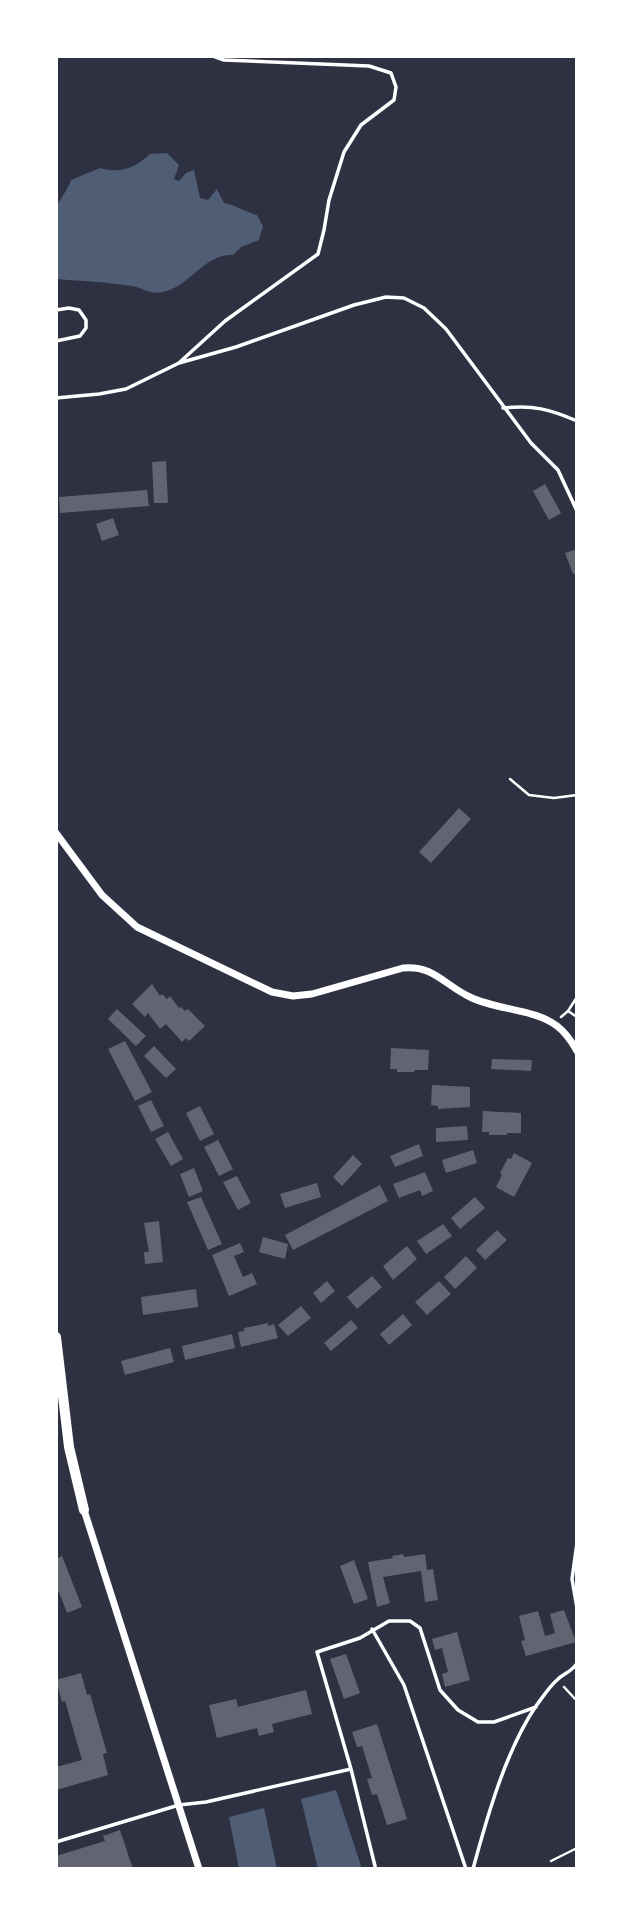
<svg xmlns="http://www.w3.org/2000/svg" width="633" height="1925" font-family="Figtree,sans-serif">
	<style>
		.water { fill: #4f5d75 }
		.building { fill: #626471 }
		.lines { fill: none; stroke-linecap: round; stroke-linejoin: round }
		.path { stroke: #fff; stroke-width: 2.5 }
		.service { stroke: #fff; stroke-width: 3.5 }
		.minor { stroke: #fff; stroke-width: 7 }
		.tertiary { stroke: #fff; stroke-width: 10 }
	</style>
	<rect width="100%" height="100%" fill="#2d3142"/>
	<path class="water" d="M 167,153 L 179,165 L 174,179 L 179,181 L 186,173 L 194,170 L 200,198 L 208,200 L 217,189 L 224,203 C 236,205 245,212 257,215 L 263,226 L 259,240 L 241,247 L 233,255 C 203,254 191,286 163,292 C 150,295 144,288 132,286 C 107,282 82,281 56,279 L 56,208 C 61,197 67,191 71,180 L 100,168 C 120,174 135,168 150,154 Z
		M 336,1790 L 362,1869 L 318,1869 L 301,1799 Z
		M 264,1808 L 277,1869 L 239,1869 L 229,1817 Z"/>
	<path class="building" d="M 166,461 L 168,503 L 154,503 L 152,462 Z
		M 545,484 L 561,513 L 549,520 L 533,491 Z
		M 147,490 L 149,506 L 60,513 L 59,497 Z
		M 113,518 L 119,535 L 102,541 L 96,524 Z
		M 577,549 L 577,573 L 573,574 L 565,553 Z
		M 459,808 L 471,819 L 431,863 L 419,852 Z
		M 152,984 L 160,996 L 162,994 L 167,999 L 170,996 L 179,1008 L 181,1007 L 185,1011 L 188,1009 L 205,1026 L 189,1041 L 186,1038 L 182,1042 L 166,1024 L 160,1029 L 148,1013 L 145,1017 L 132,1004 Z
		M 117,1009 L 146,1036 L 136,1046 L 108,1019 Z
		M 125,1041 L 152,1092 L 135,1101 L 108,1049 Z
		M 154,1046 L 176,1069 L 166,1078 L 144,1056 Z
		M 391,1048 L 429,1050 L 428,1070 L 415,1070 L 414,1072 L 397,1072 L 397,1069 L 390,1069 Z
		M 492,1059 L 532,1060 L 531,1071 L 491,1069 Z
		M 432,1085 L 470,1087 L 470,1107 L 438,1109 L 438,1106 L 431,1105 Z
		M 151,1100 L 164,1126 L 151,1132 L 138,1106 Z
		M 200,1106 L 214,1134 L 200,1141 L 186,1113 Z
		M 483,1111 L 521,1113 L 521,1133 L 507,1133 L 507,1135 L 489,1135 L 489,1132 L 482,1132 Z
		M 467,1126 L 468,1140 L 436,1142 L 436,1128 Z
		M 168,1132 L 183,1159 L 171,1166 L 155,1139 Z
		M 218,1140 L 233,1169 L 219,1176 L 204,1147 Z
		M 419,1144 L 423,1156 L 395,1167 L 390,1156 Z
		M 473,1150 L 477,1163 L 446,1173 L 442,1160 Z
		M 514,1153 L 532,1163 L 514,1197 L 496,1187 L 502,1175 L 500,1173 L 508,1158 L 511,1159 Z
		M 353,1155 L 362,1164 L 342,1186 L 333,1177 Z
		M 194,1168 L 203,1191 L 189,1197 L 180,1174 Z
		M 425,1172 L 433,1191 L 422,1196 L 420,1190 L 399,1198 L 393,1184 Z
		M 237,1176 L 251,1203 L 238,1210 L 223,1182 Z
		M 317,1183 L 321,1197 L 285,1208 L 280,1194 Z
		M 380,1185 L 388,1201 L 293,1250 L 285,1235 Z
		M 201,1197 L 222,1244 L 208,1250 L 187,1202 Z
		M 475,1197 L 485,1208 L 460,1229 L 451,1218 Z
		M 159,1221 L 163,1262 L 145,1264 L 144,1252 L 149,1252 L 144,1223 Z
		M 443,1224 L 452,1236 L 426,1254 L 417,1241 Z
		M 497,1230 L 507,1240 L 485,1260 L 476,1250 Z
		M 263,1237 L 288,1244 L 285,1259 L 259,1252 Z
		M 240,1243 L 244,1252 L 234,1256 L 243,1277 L 252,1273 L 257,1284 L 229,1296 L 212,1255 Z
		M 407,1246 L 417,1259 L 393,1280 L 383,1266 Z
		M 466,1256 L 477,1268 L 455,1289 L 444,1277 Z
		M 372,1276 L 382,1287 L 357,1309 L 347,1297 Z
		M 327,1281 L 335,1291 L 321,1303 L 313,1293 Z
		M 439,1281 L 451,1294 L 427,1315 L 415,1302 Z
		M 196,1289 L 198,1307 L 143,1315 L 141,1297 Z
		M 301,1306 L 311,1318 L 288,1336 L 278,1325 Z
		M 403,1314 L 412,1325 L 389,1345 L 380,1334 Z
		M 351,1320 L 358,1328 L 331,1351 L 324,1343 Z
		M 268,1323 L 268,1326 L 274,1324 L 278,1338 L 241,1347 L 238,1332 L 244,1331 L 244,1328 Z
		M 232,1334 L 235,1348 L 185,1360 L 182,1346 Z
		M 170,1348 L 174,1362 L 125,1375 L 121,1361 Z
		M 403,1554 L 404,1557 L 425,1554 L 427,1570 L 433,1569 L 438,1600 L 425,1602 L 421,1571 L 383,1577 L 390,1603 L 377,1607 L 368,1562 L 393,1558 L 392,1556 Z
		M 62,1556 L 82,1607 L 67,1613 L 59,1592 L 56,1594 L 56,1559 Z
		M 354,1560 L 368,1599 L 354,1604 L 340,1566 Z
		M 564,1610 L 576,1642 L 526,1656 L 521,1641 L 525,1640 L 519,1616 L 538,1611 L 545,1636 L 555,1633 L 550,1614 Z
		M 457,1632 L 470,1680 L 445,1687 L 442,1674 L 448,1672 L 442,1648 L 435,1650 L 432,1639 Z
		M 346,1654 L 360,1693 L 344,1699 L 330,1659 Z
		M 81,1673 L 87,1695 L 90,1694 L 107,1753 L 103,1754 L 108,1775 L 56,1790 L 56,1767 L 82,1760 L 65,1701 L 62,1702 L 56,1680 Z
		M 306,1690 L 312,1714 L 272,1724 L 274,1732 L 259,1736 L 257,1728 L 217,1738 L 209,1705 L 236,1699 L 238,1707 Z
		M 377,1724 L 407,1819 L 387,1825 L 377,1794 L 372,1795 L 367,1779 L 372,1778 L 362,1746 L 357,1747 L 352,1732 Z
		M 120,1830 L 133,1869 L 56,1869 L 56,1856 L 105,1841 L 103,1836 Z"/>
	<g class="lines">
		<path class="path" d="M 510,779 L 529,795 L 554,798 L 577,795
			M 568,1011 L 577,1017
			M 561,1017 L 568,1011 L 577,997
			M 564,1687 L 577,1701
			M 551,1861 L 577,1848"/>
		<path class="service" d="M 56,310 L 69,308 L 79,310 L 86,320 L 86,328 L 80,336 L 56,341
			M 180,362 L 225,321 L 318,254 L 324,230 L 329,200 L 344,152 L 361,125 L 394,100 L 396,87 L 391,73 L 369,66 L 224,60 L 213,56
			M 56,398 L 99,394 L 126,389 L 179,363 L 236,347 L 354,305 L 386,297 L 404,298 L 424,308 L 446,329 L 531,443 L 558,470 L 577,511
			M 503,408 C 534,405 549,409 577,421
			M 577,1543 L 572,1579 L 577,1608
			M 372,1629 L 404,1685 L 466,1869
			M 56,1842 L 179,1805 L 206,1802 L 351,1769
			M 375,1866 L 351,1769 L 317,1652 L 360,1638 L 389,1621 L 410,1621 L 420,1628 L 440,1690 L 458,1710 L 478,1722 L 494,1722 L 536,1707
			M 473,1869 C 487,1817 506,1750 536,1706 C 542,1698 549,1687 557,1680 C 564,1673 572,1672 577,1663"/>
		<path class="minor" d="M 56,833 L 102,895 L 137,927 L 272,992 L 293,996 L 312,994 L 403,968 C 434,965 444,985 470,997 C 496,1010 535,1009 557,1026 C 565,1032 572,1042 577,1051
			M 84,1510 L 199,1869"/>
		<path class="tertiary" d="M 56,1337 L 69,1447 L 84,1510"/>
	</g>
	<rect width="633" height="1925" fill="none" stroke="#ffffff" stroke-width="116"/>
</svg>
